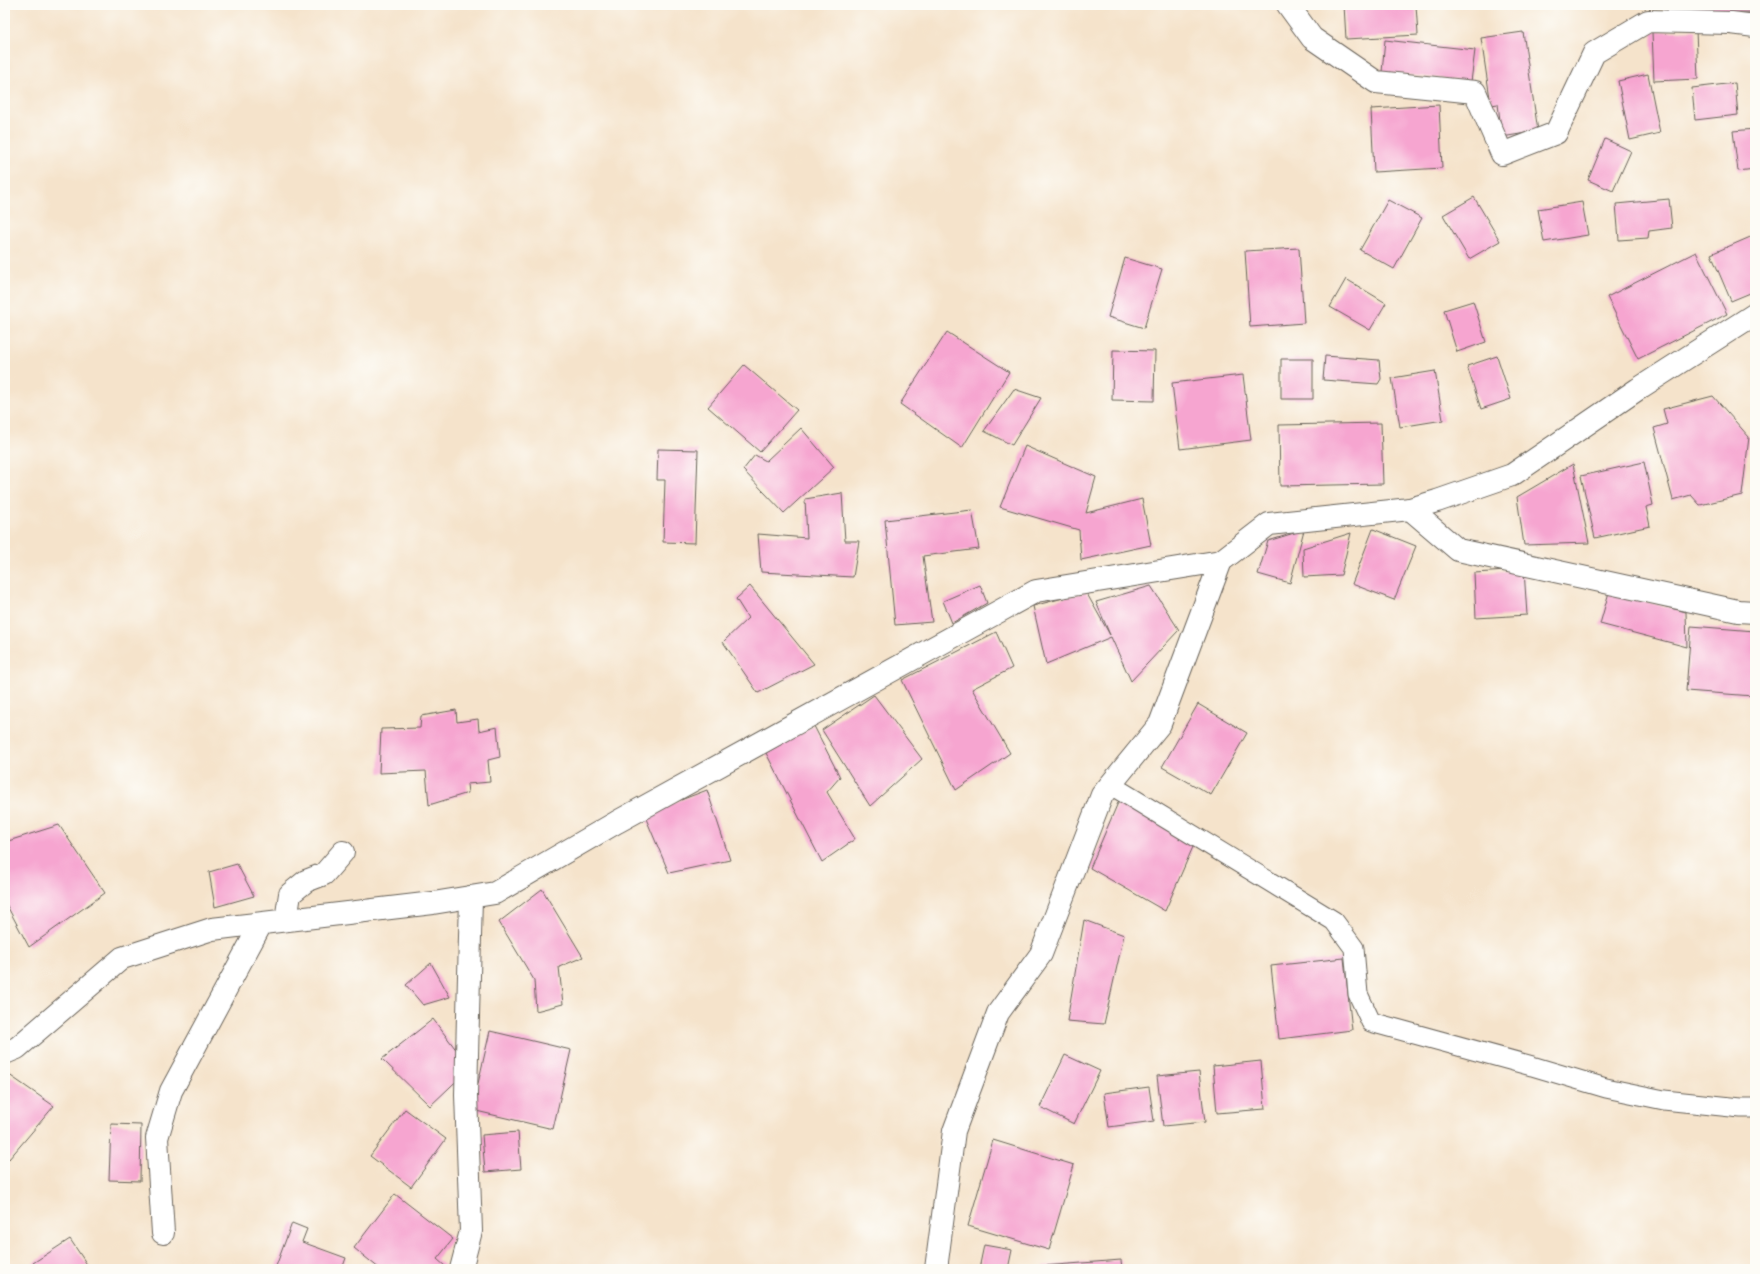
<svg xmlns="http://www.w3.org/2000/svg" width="1760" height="1274" font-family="'Shantell Sans',sans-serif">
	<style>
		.building { fill: #f6a5d0 }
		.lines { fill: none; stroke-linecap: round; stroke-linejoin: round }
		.service-casing { stroke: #686259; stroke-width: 21 }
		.minor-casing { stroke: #686259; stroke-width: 24 }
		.tertiary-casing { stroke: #686259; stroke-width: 24 }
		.service { stroke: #fff; stroke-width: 19 }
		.minor { stroke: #fff; stroke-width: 22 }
		.tertiary { stroke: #fff; stroke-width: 22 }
	</style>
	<rect width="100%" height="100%" fill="#fdfcf7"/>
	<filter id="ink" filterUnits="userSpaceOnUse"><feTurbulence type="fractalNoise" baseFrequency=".025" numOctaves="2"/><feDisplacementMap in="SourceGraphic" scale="8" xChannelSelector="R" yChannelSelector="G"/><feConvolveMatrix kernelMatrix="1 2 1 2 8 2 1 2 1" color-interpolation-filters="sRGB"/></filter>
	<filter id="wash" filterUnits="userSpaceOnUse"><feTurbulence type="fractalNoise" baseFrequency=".012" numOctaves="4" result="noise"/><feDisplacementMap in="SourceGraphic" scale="16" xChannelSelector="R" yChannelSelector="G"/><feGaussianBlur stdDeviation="0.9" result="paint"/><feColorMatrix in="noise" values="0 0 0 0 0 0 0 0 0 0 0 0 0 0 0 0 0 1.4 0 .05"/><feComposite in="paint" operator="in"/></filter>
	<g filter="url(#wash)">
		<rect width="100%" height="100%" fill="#f5e3cb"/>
		<g id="blocks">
			<path class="building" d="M 1344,5 L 1416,5 L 1418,35 L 1346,39 Z
				M 1525,5 L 1563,5 L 1563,6 L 1525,9 Z
				M 1667,5 L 1755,5 L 1755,12 L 1667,13 Z
				M 1696,30 L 1698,79 L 1654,81 L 1652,32 Z
				M 1523,32 L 1538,131 L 1502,137 L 1498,104 L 1491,105 L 1481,38 Z
				M 1385,40 L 1475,50 L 1471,82 L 1382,72 Z
				M 1648,74 L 1660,133 L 1630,140 L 1618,81 Z
				M 1735,83 L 1738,115 L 1695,120 L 1692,88 Z
				M 1439,105 L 1442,168 L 1374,172 L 1371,109 Z
				M 1755,129 L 1755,169 L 1738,171 L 1733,131 Z
				M 1605,139 L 1631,151 L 1613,191 L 1588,180 Z
				M 1474,197 L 1500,241 L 1469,259 L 1443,215 Z
				M 1669,199 L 1672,228 L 1649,231 L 1648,238 L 1619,240 L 1616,204 Z
				M 1388,200 L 1422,218 L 1394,269 L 1360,250 Z
				M 1582,202 L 1588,235 L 1544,242 L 1538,209 Z
				M 1755,235 L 1755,291 L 1731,301 L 1711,254 Z
				M 1299,248 L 1304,323 L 1250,327 L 1245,251 Z
				M 1696,252 L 1727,314 L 1638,359 L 1607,297 Z
				M 1125,258 L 1162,269 L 1144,328 L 1108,317 Z
				M 1346,279 L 1386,303 L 1370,330 L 1330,307 Z
				M 1473,301 L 1486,342 L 1457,352 L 1444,310 Z
				M 947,332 L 1009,372 L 962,448 L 900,404 Z
				M 1113,350 L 1155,351 L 1154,401 L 1112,400 Z
				M 1325,356 L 1379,360 L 1381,379 L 1378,384 L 1323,380 Z
				M 1497,356 L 1511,399 L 1481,409 L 1467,366 Z
				M 1281,359 L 1313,359 L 1313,399 L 1281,399 Z
				M 744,365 L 797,410 L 760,452 L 708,407 Z
				M 1435,371 L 1443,420 L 1400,427 L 1392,378 Z
				M 1243,375 L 1251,440 L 1180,449 L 1172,383 Z
				M 1014,389 L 1041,398 L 1012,445 L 984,431 Z
				M 1713,396 L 1749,437 L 1742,495 L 1700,505 L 1691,495 L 1673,500 L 1654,428 L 1667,424 L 1663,409 Z
				M 1381,423 L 1383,484 L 1280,486 L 1279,425 Z
				M 801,428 L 834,467 L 784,513 L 743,470 L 755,455 L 766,461 Z
				M 1025,446 L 1096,477 L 1086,513 L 1142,499 L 1151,545 L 1081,560 L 1079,530 L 1000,507 Z
				M 658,449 L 698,450 L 695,543 L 663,542 L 665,480 L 657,480 Z
				M 1644,462 L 1653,505 L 1646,507 L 1650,526 L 1595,538 L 1581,476 Z
				M 1573,464 L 1589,543 L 1524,545 L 1517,497 Z
				M 842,493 L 845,541 L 859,541 L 853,577 L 761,572 L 758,534 L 807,538 L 805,499 Z
				M 972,510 L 979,549 L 923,556 L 932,622 L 895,625 L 885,520 Z
				M 1373,529 L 1416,546 L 1394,600 L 1352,584 Z
				M 1304,530 L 1290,583 L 1258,574 L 1268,541 Z
				M 1351,533 L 1341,575 L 1304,577 L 1303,548 Z
				M 1524,570 L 1527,615 L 1476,618 L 1474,573 Z
				M 980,585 L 987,603 L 952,623 L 943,601 Z
				M 750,586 L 814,664 L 758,693 L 723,642 L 748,618 L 736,599 Z
				M 1151,586 L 1179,630 L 1131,681 L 1111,637 L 1046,664 L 1033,606 L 1086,592 L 1110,635 L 1096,602 Z
				M 1609,592 L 1686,612 L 1687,647 L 1600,624 Z
				M 1691,626 L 1755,631 L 1753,696 L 1686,691 Z
				M 996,632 L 1012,668 L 972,689 L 1010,753 L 956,790 L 902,680 Z
				M 874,695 L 922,759 L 870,806 L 822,730 Z
				M 1198,704 L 1247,733 L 1211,795 L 1162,767 Z
				M 456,710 L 457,722 L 478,719 L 479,731 L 497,727 L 500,757 L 488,760 L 490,782 L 467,784 L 468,793 L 429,805 L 426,771 L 379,773 L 381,729 L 420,728 L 421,716 Z
				M 814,726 L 840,777 L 827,792 L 855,839 L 822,862 L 766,753 Z
				M 707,790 L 730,860 L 669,873 L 644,814 Z
				M 1120,798 L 1196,840 L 1165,911 L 1090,868 Z
				M 59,825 L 105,893 L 29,947 L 5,902 L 5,842 Z
				M 237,864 L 254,896 L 215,907 L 209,872 Z
				M 542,889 L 583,957 L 559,967 L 563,1004 L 536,1011 L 534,980 L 499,922 Z
				M 1084,920 L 1124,935 L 1104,1024 L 1067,1021 Z
				M 1344,958 L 1352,1030 L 1279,1039 L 1271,966 Z
				M 431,963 L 450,997 L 423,1005 L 406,985 Z
				M 433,1019 L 470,1068 L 430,1106 L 382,1059 Z
				M 490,1031 L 571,1050 L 553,1129 L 472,1110 Z
				M 1065,1055 L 1100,1071 L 1074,1124 L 1040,1107 Z
				M 1261,1061 L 1265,1109 L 1217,1113 L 1213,1066 Z
				M 5,1072 L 54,1106 L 9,1159 L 5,1155 Z
				M 1199,1072 L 1205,1122 L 1163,1126 L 1157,1076 Z
				M 1149,1087 L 1154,1121 L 1109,1127 L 1104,1093 Z
				M 405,1109 L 446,1139 L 411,1187 L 370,1156 Z
				M 111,1124 L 141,1125 L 140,1181 L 109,1180 Z
				M 518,1132 L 521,1169 L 485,1172 L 482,1135 Z
				M 993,1140 L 1074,1165 L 1049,1250 L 968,1226 Z
				M 395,1194 L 453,1239 L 437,1259 L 445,1266 L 442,1269 L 380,1269 L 354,1248 Z
				M 292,1223 L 307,1229 L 302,1242 L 346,1258 L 342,1269 L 275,1269 Z
				M 70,1239 L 90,1269 L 37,1269 L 33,1263 Z
				M 984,1245 L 1012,1250 L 1008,1269 L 979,1269 Z
				M 1121,1260 L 1122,1269 L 1043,1269 L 1043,1266 Z"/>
		</g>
	</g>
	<g filter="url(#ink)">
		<use href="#blocks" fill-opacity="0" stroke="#686259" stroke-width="1"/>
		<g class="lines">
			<g class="service-casing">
				<path id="service" d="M 1111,785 L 1334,921 L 1354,948 L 1358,994 L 1371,1022 L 1532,1066 L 1606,1088 L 1664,1100 L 1741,1108 L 1755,1108"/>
			</g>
			<g class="minor-casing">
				<path id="minor" d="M 1288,5 L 1312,38 L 1376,82 L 1475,92 L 1502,154 L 1556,133 L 1594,53 L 1648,21 L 1731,23 L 1755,26
					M 1410,509 L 1458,550 L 1738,611 L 1755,612
					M 286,920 L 290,894 L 306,881 L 324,874 L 343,852
					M 163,1233 L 157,1138 L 171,1091 L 261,924
					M 461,1269 L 471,1231 L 466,1095 L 471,897"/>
			</g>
			<g class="tertiary-casing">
				<path id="tertiary" d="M 5,1053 L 17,1048 L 122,958 L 212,929 L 433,903 L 495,893 L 617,822 L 1036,591 L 1221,561
					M 936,1269 L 954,1131 L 998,1013 L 1041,954 L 1102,795 L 1160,724 L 1221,561 L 1269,524 L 1410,509 L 1437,501 L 1512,475 L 1638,389 L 1755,314"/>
			</g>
			<use href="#service" class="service"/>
			<use href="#minor" class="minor"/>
			<use href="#tertiary" class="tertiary"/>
		</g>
	</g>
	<rect width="1760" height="1274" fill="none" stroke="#fdfcf7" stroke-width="20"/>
</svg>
